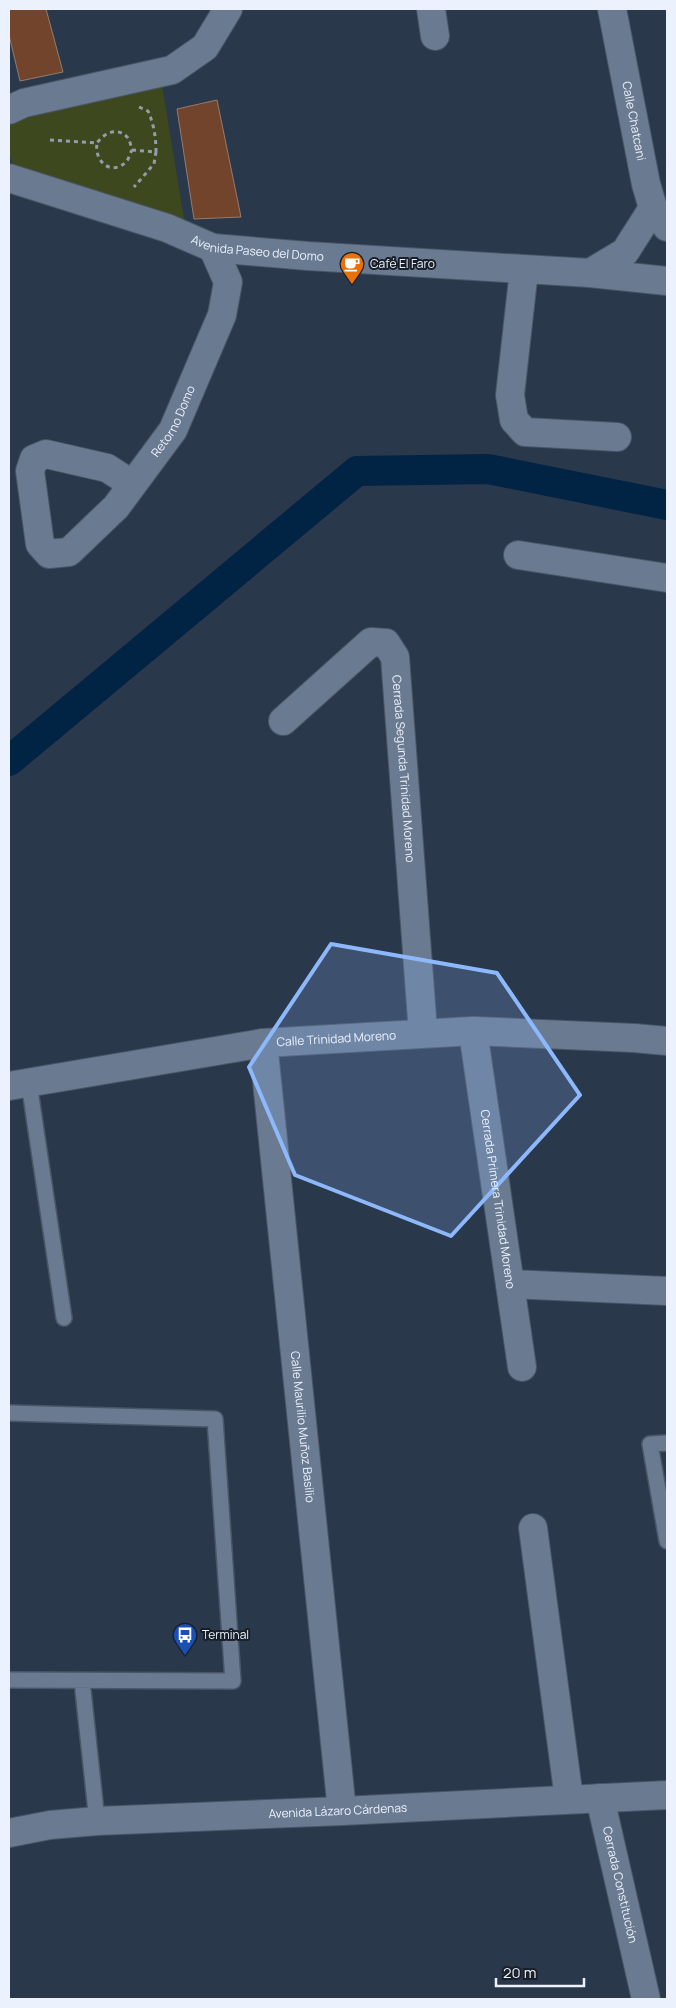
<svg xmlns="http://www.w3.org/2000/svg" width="676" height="2008" font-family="Manrope,sans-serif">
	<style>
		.green { fill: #3e481f }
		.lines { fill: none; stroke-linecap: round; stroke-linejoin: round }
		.canal { stroke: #012344; stroke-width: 30 }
		.building { fill: #71442b; stroke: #977b6d }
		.lane-casing { stroke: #4a5666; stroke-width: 18 }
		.street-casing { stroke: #4a5666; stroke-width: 30 }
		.secondary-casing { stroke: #4a5666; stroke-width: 30 }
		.path { stroke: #939dac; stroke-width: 3; stroke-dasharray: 4 4; stroke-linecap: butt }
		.lane { stroke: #6a7a91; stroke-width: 15 }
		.street { stroke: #6a7a91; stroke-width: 28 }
		.secondary { stroke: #6a7a91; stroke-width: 28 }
		.marked { fill: #8db9fc; fill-opacity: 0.2; stroke: #8db9fc; stroke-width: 4; stroke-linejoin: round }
		.labels { text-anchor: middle; stroke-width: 4; stroke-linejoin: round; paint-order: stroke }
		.street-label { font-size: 12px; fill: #ebf2fd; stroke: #191f28 }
		.poi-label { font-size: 12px; fill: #ebf2fd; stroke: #191f28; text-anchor: start }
	</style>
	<rect width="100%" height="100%" fill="#2a384c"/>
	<path class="green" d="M 160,73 L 187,237 L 13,165 L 9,153 L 10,121 Z"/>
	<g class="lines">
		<path class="canal" d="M 9,761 L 357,471 L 488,469 L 667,505"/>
	</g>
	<path class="building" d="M 9,9 L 46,9 L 63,72 L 20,81 L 9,35 Z
		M 217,100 L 241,217 L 194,219 L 177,109 Z"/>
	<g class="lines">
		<g class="lane-casing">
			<path id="lane" d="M 29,1083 L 64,1318
				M 9,1413 L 215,1419 L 233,1681 L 9,1680
				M 667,1443 L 650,1444 L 667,1541
				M 82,1681 L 97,1821"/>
		</g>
		<g class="street-casing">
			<g id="street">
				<path d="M 431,9 L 435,36"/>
				<path id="s1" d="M 612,9 L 646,184 L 653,208 L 667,227"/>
				<path d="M 9,110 L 24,103 L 172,70 L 205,47 L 228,9"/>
				<path id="s2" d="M 9,178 L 167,228 L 213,248 L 308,256 L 590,273 L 667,281"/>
				<path d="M 524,270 L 510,395 L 514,420 L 525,432 L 617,437"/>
				<path d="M 590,273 L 625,252 L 653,208"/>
				<path id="s3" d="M 130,488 L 121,477 L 107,468 L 46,454 L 34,459 L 30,471 L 40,544 L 49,554 L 69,552 L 116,507 L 173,430 L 222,315 L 228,282 L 213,248"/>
				<path d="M 518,555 L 667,578"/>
				<path id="s4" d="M 283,721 L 371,642 L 386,643 L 395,657 L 423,1032"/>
				<path id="s5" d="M 473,1031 L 522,1367"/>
				<path id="s6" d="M 263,1043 L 342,1811"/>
				<path id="s7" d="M 9,1086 L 263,1043 L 473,1031 L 634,1038 L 667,1041"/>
				<path d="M 510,1284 L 667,1291"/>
				<path d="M 533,1528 L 569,1799"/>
				<path id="s8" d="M 600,1798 L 646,1999"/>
			</g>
		</g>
		<g class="secondary-casing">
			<g id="secondary">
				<path id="s9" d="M 9,1833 L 50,1825 L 97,1821 L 342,1811 L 667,1795"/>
			</g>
		</g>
		<path class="path" d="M 139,107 L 148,111 C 154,125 156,137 156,152
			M 50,140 L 97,143 C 104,133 118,126 128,138 C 130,141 131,146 132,150 C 130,153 129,158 127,161 C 112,177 94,162 97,143
			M 132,150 L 156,152 L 154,164 L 134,187"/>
		<use href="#lane" class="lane"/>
		<use href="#street" class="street"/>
		<use href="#secondary" class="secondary"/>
	</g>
	<path class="marked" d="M 331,944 L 497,973 L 580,1095 L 451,1236 L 295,1175 L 249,1067 Z"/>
	<defs>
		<g id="cafe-pin" transform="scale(1.25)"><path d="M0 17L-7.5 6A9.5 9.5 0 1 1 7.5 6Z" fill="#e8710a" stroke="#191f28"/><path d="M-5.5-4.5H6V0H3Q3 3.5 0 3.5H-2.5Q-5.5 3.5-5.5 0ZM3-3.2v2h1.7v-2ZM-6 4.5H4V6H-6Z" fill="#fff"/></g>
		<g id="bus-pin" transform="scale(1.25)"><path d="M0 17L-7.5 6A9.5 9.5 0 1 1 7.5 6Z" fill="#1a4fb4" stroke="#191f28"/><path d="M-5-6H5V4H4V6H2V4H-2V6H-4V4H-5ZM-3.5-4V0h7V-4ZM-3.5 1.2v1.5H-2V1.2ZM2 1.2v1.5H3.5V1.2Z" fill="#fff"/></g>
	</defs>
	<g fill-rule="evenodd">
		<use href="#cafe-pin" x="352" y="264"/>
		<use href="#bus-pin" x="185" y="1635"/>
	</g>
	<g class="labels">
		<g class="street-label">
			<text dy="4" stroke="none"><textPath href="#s1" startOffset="114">Calle Chatcani</textPath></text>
			<text dy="4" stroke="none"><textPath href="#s2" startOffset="260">Avenida Paseo del Domo</textPath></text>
			<text dy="4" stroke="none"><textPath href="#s3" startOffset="395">Retorno Domo</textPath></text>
			<text dy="4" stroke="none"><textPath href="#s4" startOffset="262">Cerrada Segunda Trinidad Moreno</textPath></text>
			<text dy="4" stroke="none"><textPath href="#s7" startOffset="331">Calle Trinidad Moreno</textPath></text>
			<text dy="4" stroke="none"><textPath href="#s5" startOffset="170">Cerrada Primera Trinidad Moreno</textPath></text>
			<text dy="4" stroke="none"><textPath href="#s6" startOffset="386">Calle Maurilio Muñoz Basilio</textPath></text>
			<text dy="4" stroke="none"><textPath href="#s9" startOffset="330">Avenida Lázaro Cárdenas</textPath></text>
			<text dy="4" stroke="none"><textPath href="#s8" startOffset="89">Cerrada Constitución</textPath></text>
		</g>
		<g class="poi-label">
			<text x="370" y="268">Café El Faro</text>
			<text x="202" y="1639">Terminal</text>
		</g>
	</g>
	<rect width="676" height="2008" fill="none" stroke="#ebf2fd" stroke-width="20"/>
	<path d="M496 1978v8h88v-8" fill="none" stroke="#ebf2fd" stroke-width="2.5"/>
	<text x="503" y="1978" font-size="15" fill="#ebf2fd" stroke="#191f28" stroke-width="4" paint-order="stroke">20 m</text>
</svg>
